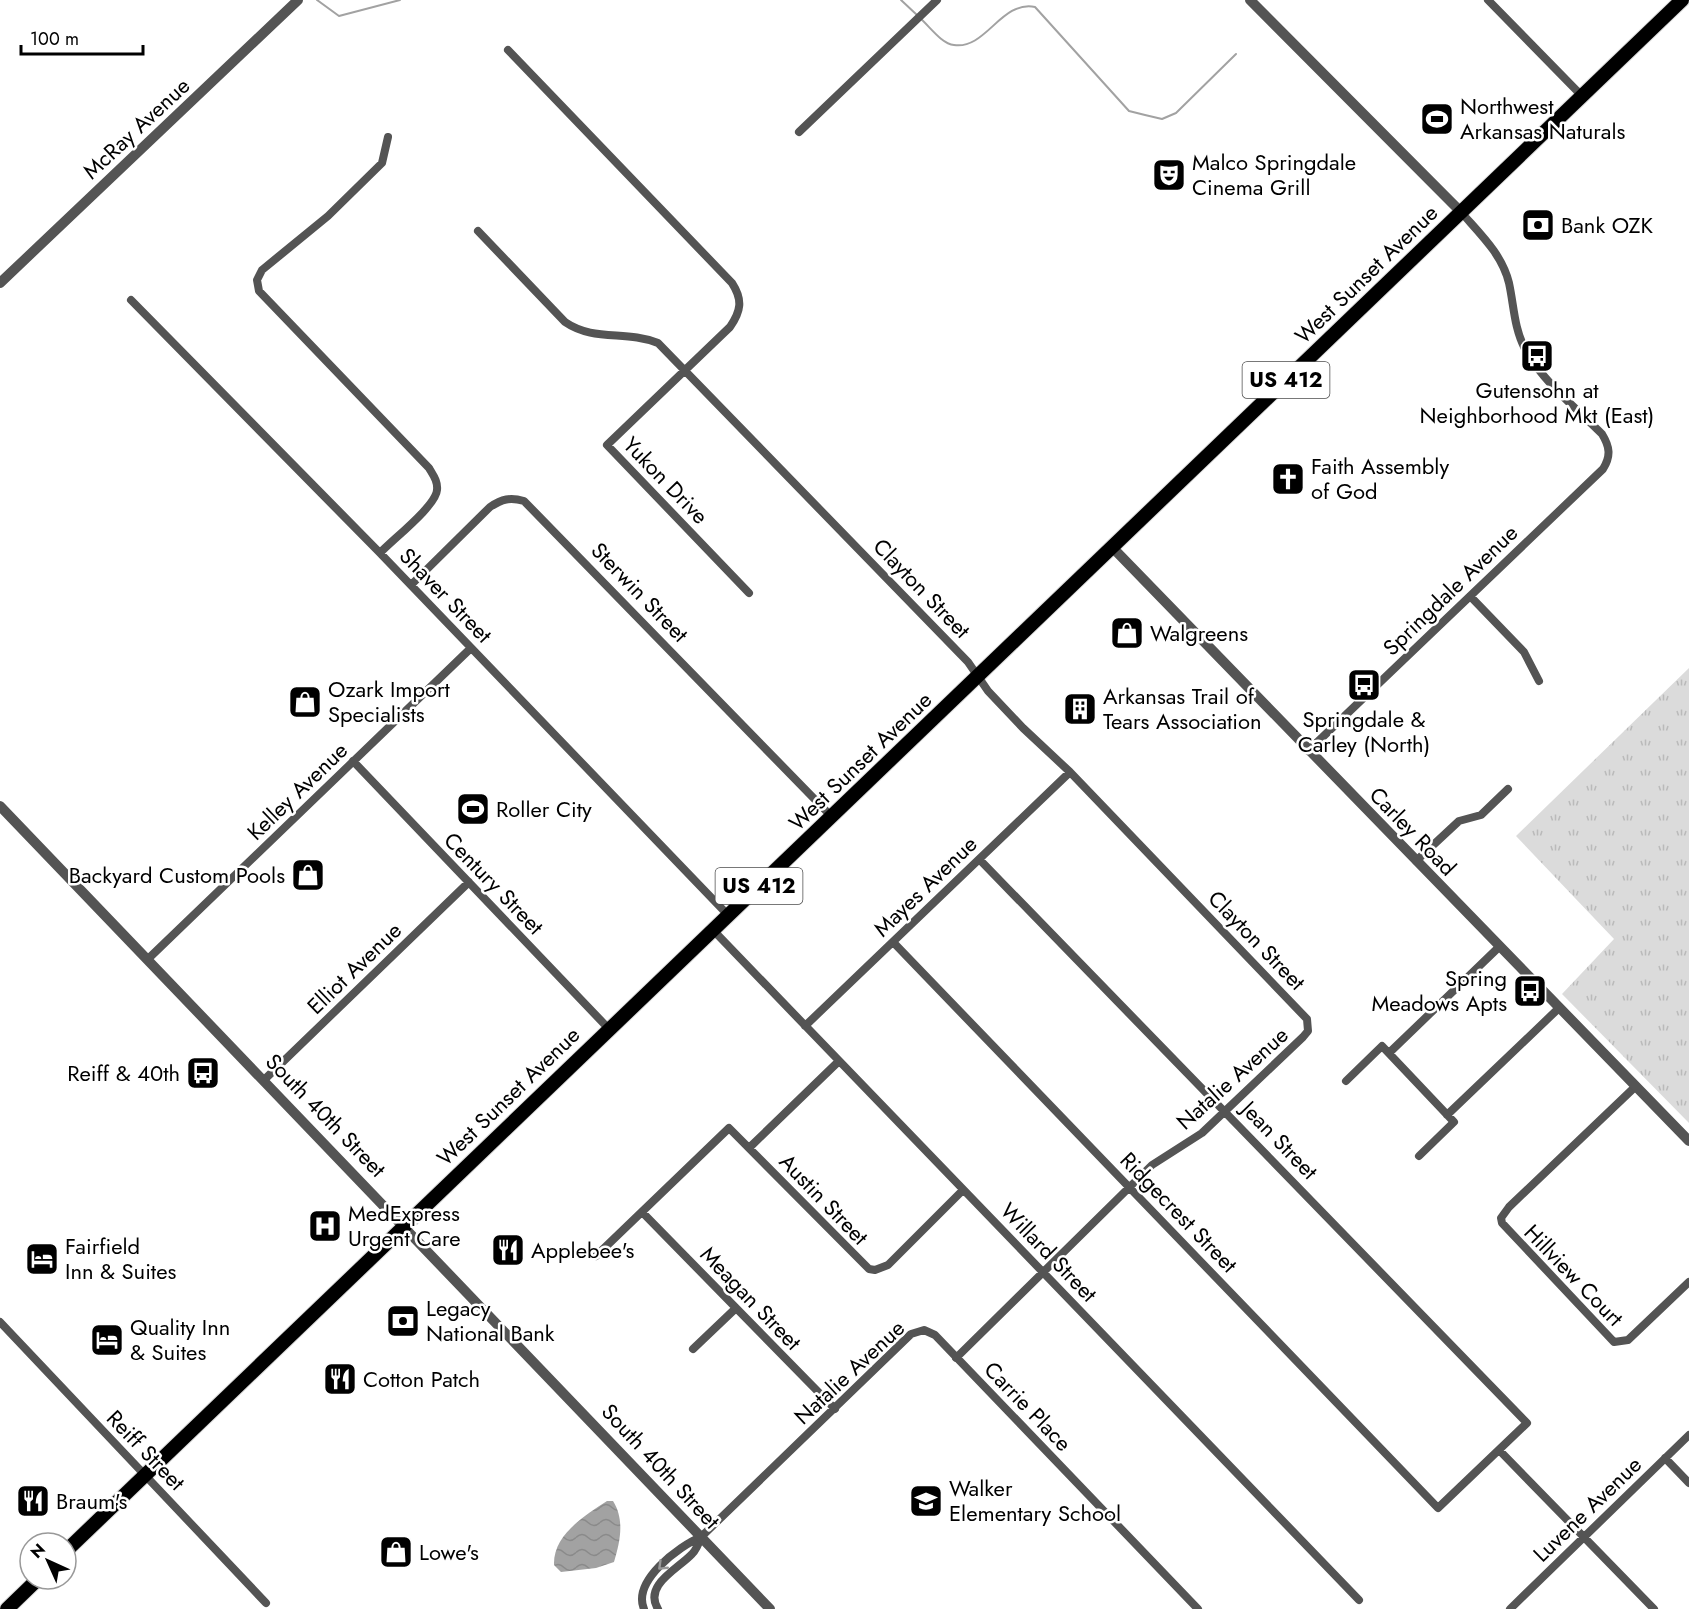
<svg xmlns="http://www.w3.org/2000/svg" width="1689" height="1609" font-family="Jost,sans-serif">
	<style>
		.grass { fill: url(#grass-tufts) }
		.water { fill: url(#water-waves) }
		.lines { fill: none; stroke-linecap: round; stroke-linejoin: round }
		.stream { stroke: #a2a2a2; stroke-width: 2 }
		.trunk-casing { stroke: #dbdbdb; stroke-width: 16 }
		.minor { stroke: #545454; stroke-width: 8 }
		.tertiary { stroke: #545454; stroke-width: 10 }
		.trunk { stroke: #000; stroke-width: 14 }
		.oneway { stroke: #989898 }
		.labels { text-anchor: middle; stroke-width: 5; stroke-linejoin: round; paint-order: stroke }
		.shield { fill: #fff; stroke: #4c4c4c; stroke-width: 1.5 }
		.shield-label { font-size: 21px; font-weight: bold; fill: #000 }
		.poi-label { font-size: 22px; fill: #000; stroke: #fff; text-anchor: start }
		.street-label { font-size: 22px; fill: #000; stroke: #fff }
	</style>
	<defs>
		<pattern id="grass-tufts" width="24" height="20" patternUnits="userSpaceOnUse" patternTransform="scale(1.5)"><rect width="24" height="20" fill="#dbdbdb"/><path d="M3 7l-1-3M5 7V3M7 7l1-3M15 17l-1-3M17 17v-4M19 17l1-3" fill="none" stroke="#bababa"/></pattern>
		<pattern id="water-waves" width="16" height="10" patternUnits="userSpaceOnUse" patternTransform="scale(1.5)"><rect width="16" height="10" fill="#a2a2a2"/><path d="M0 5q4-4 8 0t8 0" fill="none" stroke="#8a8a8a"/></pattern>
	</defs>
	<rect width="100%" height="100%" fill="#fff"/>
	<path class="grass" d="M 1689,668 L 1689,1123 L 1562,994 L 1614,939 L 1516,836 Z"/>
	<path class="water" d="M 607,1501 L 613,1501 C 625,1520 620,1542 614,1562 L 596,1568 L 561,1572 L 554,1565 C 553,1535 584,1516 607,1501 Z"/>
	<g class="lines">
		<path class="stream" d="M 317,0 L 339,16 L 400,0
			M 901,0 L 917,15
			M 921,19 C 930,27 942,44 954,45 C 986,50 1001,0 1035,7 L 1129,111 L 1145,115 L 1162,119 L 1176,113 L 1236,54"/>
		<g class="trunk-casing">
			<path id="trunk" d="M 66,1551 L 1682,0
				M 7,1609 L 38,1579"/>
		</g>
		<path class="minor" d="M 1488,0 L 1582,96
			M 508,50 L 732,283 C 743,300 741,311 730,327 L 607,445 L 749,593
			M 799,132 L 937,0
			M 388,137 L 382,163 L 328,216 L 262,270 L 257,280 L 259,291 L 429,468 C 433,475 438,481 437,490 C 436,506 392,540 380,553 L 728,915
			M 478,231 L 565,322 C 594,342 626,330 658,343 L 968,662 L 988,691 L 1023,728 L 1070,772 L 1307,1019 L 1308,1031 L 1303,1037 L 1202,1133 L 1152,1165 L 956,1358
			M 131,300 L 380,553
			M 411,585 L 490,507 C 502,499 510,497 524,501 L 832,817
			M 1470,596 L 1524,652 L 1539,681
			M 1308,751 L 1603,469 C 1611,456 1610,447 1602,434 C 1576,408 1543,382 1525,349 C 1514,328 1514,306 1509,283 C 1502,254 1480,234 1461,212
			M 353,761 L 609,1029
			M 1416,861 L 1459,821 L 1481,815 L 1508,789
			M 713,930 L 1359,1600
			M 893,942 L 1438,1508 L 1527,1423 L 979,859
			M 148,959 L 471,648
			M 805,1026 L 1070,772
			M 1389,1053 L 1499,947
			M 265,1079 L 469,882
			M 1346,1081 L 1382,1046 L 1454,1122 L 1419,1156
			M 1636,1086 L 1509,1207 L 1501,1218 L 1502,1223 L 1614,1342 L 1628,1340 L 1689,1282
			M 1447,1115 L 1559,1008
			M 749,1148 L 839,1061
			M 642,1212 L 835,1409
			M 596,1256 L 729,1128 L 869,1269 L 875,1270 L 888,1265 L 963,1190
			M 0,1322 L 266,1603
			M 693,1349 L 735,1309
			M 1499,1450 L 1654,1609
			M 1665,1458 L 1689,1483
			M 644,1609 C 632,1581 679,1546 701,1537
			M 658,1609 C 643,1585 678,1569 692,1554 C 697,1549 699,1543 701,1537 L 911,1334 L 924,1330 L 935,1335 L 1198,1609
			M 1510,1609 L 1689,1435"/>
		<path class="tertiary" d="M 1250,0 L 1461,212
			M 0,283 L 298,0
			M 1112,547 L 1689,1141
			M 0,806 L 770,1609"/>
		<use href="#trunk" class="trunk"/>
	</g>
	<defs><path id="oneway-chevron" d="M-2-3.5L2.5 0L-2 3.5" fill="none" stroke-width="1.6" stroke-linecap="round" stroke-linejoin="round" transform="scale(1.5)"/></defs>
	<use class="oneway" href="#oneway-chevron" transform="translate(662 1566) rotate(136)"/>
	<defs>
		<g id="stadium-square" transform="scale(1.725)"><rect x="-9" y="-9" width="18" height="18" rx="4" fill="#000" stroke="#fff"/><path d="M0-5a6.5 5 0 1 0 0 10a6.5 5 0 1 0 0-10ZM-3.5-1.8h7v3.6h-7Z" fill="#fff"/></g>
		<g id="theatre-square" transform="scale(1.725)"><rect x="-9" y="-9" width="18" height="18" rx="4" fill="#000" stroke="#fff"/><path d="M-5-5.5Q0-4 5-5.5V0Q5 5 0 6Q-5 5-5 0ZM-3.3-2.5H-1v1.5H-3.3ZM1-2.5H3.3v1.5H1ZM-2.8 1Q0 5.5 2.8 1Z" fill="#fff"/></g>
		<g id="bank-square" transform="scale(1.725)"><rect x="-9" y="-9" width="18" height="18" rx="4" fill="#000" stroke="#fff"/><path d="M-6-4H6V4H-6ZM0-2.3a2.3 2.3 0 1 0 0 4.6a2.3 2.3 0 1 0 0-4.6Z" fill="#fff"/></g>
		<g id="bus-square" transform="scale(1.725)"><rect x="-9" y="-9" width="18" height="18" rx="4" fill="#000" stroke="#fff"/><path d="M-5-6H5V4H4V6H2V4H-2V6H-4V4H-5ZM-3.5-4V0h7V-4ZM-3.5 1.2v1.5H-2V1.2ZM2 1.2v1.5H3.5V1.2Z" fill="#fff"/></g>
		<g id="church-square" transform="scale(1.725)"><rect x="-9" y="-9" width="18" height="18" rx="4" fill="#000" stroke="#fff"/><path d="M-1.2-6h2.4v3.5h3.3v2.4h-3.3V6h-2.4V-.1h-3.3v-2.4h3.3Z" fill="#fff"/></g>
		<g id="shop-square" transform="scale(1.725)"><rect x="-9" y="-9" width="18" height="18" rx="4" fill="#000" stroke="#fff"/><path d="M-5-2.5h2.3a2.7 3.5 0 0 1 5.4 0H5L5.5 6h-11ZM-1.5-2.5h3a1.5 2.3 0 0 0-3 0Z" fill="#fff"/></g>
		<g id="building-square" transform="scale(1.725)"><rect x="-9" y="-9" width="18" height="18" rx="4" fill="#000" stroke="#fff"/><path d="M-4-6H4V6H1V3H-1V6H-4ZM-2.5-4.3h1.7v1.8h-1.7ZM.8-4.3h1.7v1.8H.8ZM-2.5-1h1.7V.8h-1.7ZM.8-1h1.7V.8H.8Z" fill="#fff"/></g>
		<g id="hospital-square" transform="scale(1.725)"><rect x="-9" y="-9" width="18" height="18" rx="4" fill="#000" stroke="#fff"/><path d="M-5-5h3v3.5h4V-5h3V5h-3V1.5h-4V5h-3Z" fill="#fff"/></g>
		<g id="restaurant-square" transform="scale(1.725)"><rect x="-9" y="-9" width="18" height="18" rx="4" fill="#000" stroke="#fff"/><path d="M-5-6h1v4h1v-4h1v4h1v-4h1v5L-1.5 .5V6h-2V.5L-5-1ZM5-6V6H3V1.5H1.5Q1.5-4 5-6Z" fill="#fff"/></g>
		<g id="hotel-square" transform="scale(1.725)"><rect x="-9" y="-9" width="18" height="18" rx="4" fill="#000" stroke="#fff"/><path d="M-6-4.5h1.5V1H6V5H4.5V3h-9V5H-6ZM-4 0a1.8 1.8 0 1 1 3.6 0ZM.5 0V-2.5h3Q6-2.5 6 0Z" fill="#fff"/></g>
		<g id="school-square" transform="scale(1.725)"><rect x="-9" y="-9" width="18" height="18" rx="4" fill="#000" stroke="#fff"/><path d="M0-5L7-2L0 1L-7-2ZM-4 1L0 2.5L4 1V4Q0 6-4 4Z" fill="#fff"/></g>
	</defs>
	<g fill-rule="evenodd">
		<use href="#stadium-square" x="1437" y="119"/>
		<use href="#theatre-square" x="1169" y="175"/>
		<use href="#bank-square" x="1538" y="225"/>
		<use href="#bus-square" x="1537" y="356"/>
		<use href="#church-square" x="1288" y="479"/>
		<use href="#shop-square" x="1127" y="633"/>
		<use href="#bus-square" x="1364" y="685"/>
		<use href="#shop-square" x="305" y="702"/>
		<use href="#building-square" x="1080" y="709"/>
		<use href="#stadium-square" x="473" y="809"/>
		<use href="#shop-square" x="308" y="875"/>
		<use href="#bus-square" x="1530" y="991"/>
		<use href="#bus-square" x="203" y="1073"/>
		<use href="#hospital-square" x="325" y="1226"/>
		<use href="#restaurant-square" x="508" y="1250"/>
		<use href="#hotel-square" x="42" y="1259"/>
		<use href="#bank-square" x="403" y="1321"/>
		<use href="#hotel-square" x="107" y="1340"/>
		<use href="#restaurant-square" x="340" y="1379"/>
		<use href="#restaurant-square" x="33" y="1501"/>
		<use href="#school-square" x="926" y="1501"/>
		<use href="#shop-square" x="396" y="1552"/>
	</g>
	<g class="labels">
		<g class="shield">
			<rect x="1242.5" y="362" width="87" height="36" rx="4.5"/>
			<rect x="715.5" y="868" width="87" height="36" rx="4.5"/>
		</g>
		<g class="shield-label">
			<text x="1286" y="387">US 412</text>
			<text x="759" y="893">US 412</text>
		</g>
		<g class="poi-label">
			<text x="1460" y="114">Northwest<tspan x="1460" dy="25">Arkansas Naturals</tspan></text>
			<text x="1192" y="170">Malco Springdale<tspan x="1192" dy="25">Cinema Grill</tspan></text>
			<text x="1561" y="233">Bank OZK</text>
			<text x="1537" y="398" text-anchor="middle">Gutensohn at<tspan x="1537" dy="25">Neighborhood Mkt (East)</tspan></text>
			<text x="1311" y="474">Faith Assembly<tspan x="1311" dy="25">of God</tspan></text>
			<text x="1150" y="641">Walgreens</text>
			<text x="328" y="697">Ozark Import<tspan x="328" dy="25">Specialists</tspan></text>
			<text x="1103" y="704">Arkansas Trail of<tspan x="1103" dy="25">Tears Association</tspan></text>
			<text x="1364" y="727" text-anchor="middle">Springdale &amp;<tspan x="1364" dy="25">Carley (North)</tspan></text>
			<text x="496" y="817">Roller City</text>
			<text x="285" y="883" text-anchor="end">Backyard Custom Pools</text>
			<text x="1507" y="986" text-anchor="end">Spring<tspan x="1507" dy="25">Meadows Apts</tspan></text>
			<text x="180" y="1081" text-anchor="end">Reiff &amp; 40th</text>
			<text x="348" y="1221">MedExpress<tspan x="348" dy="25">Urgent Care</tspan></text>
			<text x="65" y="1254">Fairfield<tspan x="65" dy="25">Inn &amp; Suites</tspan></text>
			<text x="531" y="1258">Applebee's</text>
			<text x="426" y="1316">Legacy<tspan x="426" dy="25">National Bank</tspan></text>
			<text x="130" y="1335">Quality Inn<tspan x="130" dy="25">&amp; Suites</tspan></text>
			<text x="363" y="1387">Cotton Patch</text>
			<text x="949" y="1496">Walker<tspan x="949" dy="25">Elementary School</tspan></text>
			<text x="56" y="1509">Braum's</text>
			<text x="419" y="1560">Lowe's</text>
		</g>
		<g class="street-label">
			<text transform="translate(136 128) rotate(-43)" y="8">McRay Avenue</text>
			<text transform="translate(1366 274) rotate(-44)" y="8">West Sunset Avenue</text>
			<text transform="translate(666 480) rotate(46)" y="8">Yukon Drive</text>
			<text transform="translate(922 588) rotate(46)" y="8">Clayton Street</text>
			<text transform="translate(1450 590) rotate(-44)" y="8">Springdale Avenue</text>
			<text transform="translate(640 592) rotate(46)" y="8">Sterwin Street</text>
			<text transform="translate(446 595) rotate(46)" y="8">Shaver Street</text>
			<text transform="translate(860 761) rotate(-44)" y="8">West Sunset Avenue</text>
			<text transform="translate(297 791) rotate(-44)" y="8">Kelley Avenue</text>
			<text transform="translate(1413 831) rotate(46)" y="8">Carley Road</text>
			<text transform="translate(494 883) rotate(46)" y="8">Century Street</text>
			<text transform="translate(925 886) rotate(-44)" y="8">Mayes Avenue</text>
			<text transform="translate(1257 940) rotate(46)" y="8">Clayton Street</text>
			<text transform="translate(354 968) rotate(-44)" y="8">Elliot Avenue</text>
			<text transform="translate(1232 1078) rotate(-42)" y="8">Natalie Avenue</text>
			<text transform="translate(508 1096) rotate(-44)" y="8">West Sunset Avenue</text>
			<text transform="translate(326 1115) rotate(46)" y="8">South 40th Street</text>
			<text transform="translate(1280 1140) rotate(46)" y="8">Jean Street</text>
			<text transform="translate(824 1199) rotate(46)" y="8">Austin Street</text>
			<text transform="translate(1179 1212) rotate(46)" y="8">Ridgecrest Street</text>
			<text transform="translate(1049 1252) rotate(46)" y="8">Willard Street</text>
			<text transform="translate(1574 1275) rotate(46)" y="8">Hillview Court</text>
			<text transform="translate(751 1298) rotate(46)" y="8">Meagan Street</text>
			<text transform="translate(849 1372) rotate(-43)" y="8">Natalie Avenue</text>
			<text transform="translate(1028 1406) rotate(46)" y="8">Carrie Place</text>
			<text transform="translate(146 1450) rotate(46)" y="8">Reiff Street</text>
			<text transform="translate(661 1466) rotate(47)" y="8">South 40th Street</text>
			<text transform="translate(1587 1509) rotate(-44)" y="8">Luvene Avenue</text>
		</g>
	</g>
	<g transform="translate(48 1561) rotate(315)"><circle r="28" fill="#ffffff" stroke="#999999" stroke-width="1.5"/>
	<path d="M0-4.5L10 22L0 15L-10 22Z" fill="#000000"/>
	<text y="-9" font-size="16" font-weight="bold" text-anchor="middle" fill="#000000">N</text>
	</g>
	<path d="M21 45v9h122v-9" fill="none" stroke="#000000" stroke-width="3"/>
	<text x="30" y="45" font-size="18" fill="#000000" stroke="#ffffff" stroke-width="4.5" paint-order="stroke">100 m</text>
</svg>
